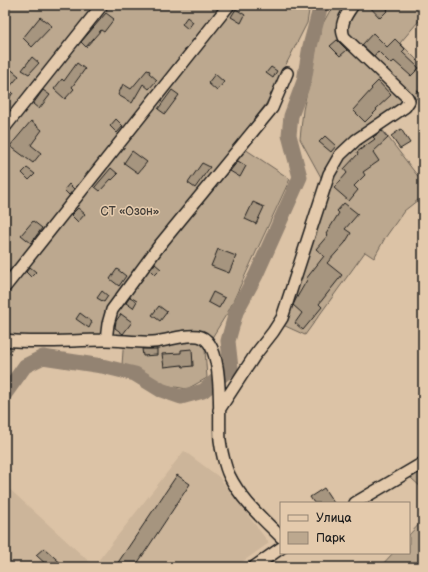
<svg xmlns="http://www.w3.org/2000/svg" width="428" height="572" font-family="'Balsamiq Sans',sans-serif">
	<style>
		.built { fill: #ccb59a }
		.green { fill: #bca88f; stroke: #6c6256 }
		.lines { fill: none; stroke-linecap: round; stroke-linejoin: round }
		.river { stroke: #938372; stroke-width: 15 }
		.building { fill: #a6957f; stroke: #1c1c1c }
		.minor-casing { stroke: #1c1c1c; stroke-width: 14 }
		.path { stroke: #1c1c1c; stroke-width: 1.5; stroke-dasharray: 4 3; stroke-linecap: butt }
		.minor { stroke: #e4caac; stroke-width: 11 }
		.labels { text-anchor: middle; stroke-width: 3; stroke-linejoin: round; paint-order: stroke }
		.park-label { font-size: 12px; fill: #443f39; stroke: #e4caac }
	</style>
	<rect width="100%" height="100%" fill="#dcc3a6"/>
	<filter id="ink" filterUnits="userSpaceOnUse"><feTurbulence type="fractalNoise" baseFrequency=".025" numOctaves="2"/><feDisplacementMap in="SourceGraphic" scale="8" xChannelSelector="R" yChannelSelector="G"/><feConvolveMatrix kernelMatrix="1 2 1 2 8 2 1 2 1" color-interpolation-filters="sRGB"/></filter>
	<g filter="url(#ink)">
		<path class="built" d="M 184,451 L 219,477 L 269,543 L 235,567 L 5,567 L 5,485 L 94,566 Z"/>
		<path class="green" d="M 5,5 L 310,5 L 307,23 L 266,104 L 236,143 L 290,179 L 229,310 L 205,349 L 207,378 L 187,389 L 164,385 L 122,365 L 124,337 L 20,337 L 5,359 Z
			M 333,5 L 423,5 L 423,16 L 400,43 L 423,66 L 423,90 L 406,112 L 381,128 L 423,183 L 423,196 L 404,211 L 385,238 L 374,258 L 365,252 L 305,335 L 283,325 L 328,190 L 300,139 L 303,110 L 321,27 Z
			M 423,470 L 423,489 L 411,478 Z
			M 423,520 L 423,567 L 380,567 L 393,553 L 409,553 L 409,535 Z"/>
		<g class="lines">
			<path class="river" d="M 5,394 L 25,366 L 43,357 L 102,366 L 135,374 L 161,390 L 181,397 L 203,391 L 231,368 L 228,341 L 236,312 L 256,275 L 300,177 L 289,135 L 291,116 L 304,81 L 310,46 L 321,5"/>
		</g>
		<path class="building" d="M 368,5 L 384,5 L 388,10 L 380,18 Z
			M 236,9 L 245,15 L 241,23 L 231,17 Z
			M 106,13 L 114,19 L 104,32 L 101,30 L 86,47 L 81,42 Z
			M 40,17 L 52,26 L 32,47 L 23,38 Z
			M 187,17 L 193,22 L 188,29 L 182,24 Z
			M 373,33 L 387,47 L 395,39 L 405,49 L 402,52 L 419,68 L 411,76 L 394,61 L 391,64 L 378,51 L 374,56 L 362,45 Z
			M 337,40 L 347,50 L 340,56 L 330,46 Z
			M 32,57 L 39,63 L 29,74 L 22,70 Z
			M 77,63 L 85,69 L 72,87 L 74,89 L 65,99 L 54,89 L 62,79 L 64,81 Z
			M 8,67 L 19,76 L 8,89 L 13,93 L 9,98 L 5,94 L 5,71 Z
			M 271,67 L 277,71 L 273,78 L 266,73 Z
			M 147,70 L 150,71 L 149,73 L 157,80 L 149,89 L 143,84 L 132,103 L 118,95 L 123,84 L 131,89 Z
			M 215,74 L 224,82 L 217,91 L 208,83 Z
			M 378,81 L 391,95 L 376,109 L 377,110 L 365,122 L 353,110 L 372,89 L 371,88 Z
			M 43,90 L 50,95 L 39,109 L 33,104 Z
			M 172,90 L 179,95 L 165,114 L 158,109 Z
			M 116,119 L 123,126 L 117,133 L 110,126 Z
			M 31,121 L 42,130 L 31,145 L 41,153 L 33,163 L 10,146 Z
			M 401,129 L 410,143 L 400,149 L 391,136 Z
			M 382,131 L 388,138 L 373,152 L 379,161 L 363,172 L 365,175 L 354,186 L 358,190 L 349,201 L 334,188 L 347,173 L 344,169 L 358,154 L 357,152 L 375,139 L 373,137 Z
			M 325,136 L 336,146 L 331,152 L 319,142 Z
			M 132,151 L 147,162 L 138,173 L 124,163 Z
			M 238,161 L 246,166 L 240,177 L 230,171 Z
			M 202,163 L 210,167 L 195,188 L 188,183 Z
			M 27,168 L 35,174 L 29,180 L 22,173 Z
			M 111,168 L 118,174 L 112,180 L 111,179 L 100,191 L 95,187 Z
			M 69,184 L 74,189 L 69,195 L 64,190 Z
			M 253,202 L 264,207 L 256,224 L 245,219 Z
			M 344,203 L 358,214 L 345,229 L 351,233 L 345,243 L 327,263 L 342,275 L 319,304 L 322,307 L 303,330 L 295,323 L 302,313 L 293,305 L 296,299 L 307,280 L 306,279 L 324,256 L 316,249 L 328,235 L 326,234 L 339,213 L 337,211 Z
			M 78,208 L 85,214 L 78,222 L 71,215 Z
			M 33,221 L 42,228 L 31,243 L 21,235 Z
			M 218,249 L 236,256 L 229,273 L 211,266 Z
			M 155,264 L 161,269 L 155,275 L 150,270 Z
			M 30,267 L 36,272 L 31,277 L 26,272 Z
			M 117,269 L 126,276 L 119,286 L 110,279 Z
			M 102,291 L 108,296 L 104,302 L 97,298 Z
			M 213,292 L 225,298 L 219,308 L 208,302 Z
			M 130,297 L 137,301 L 133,308 L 126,303 Z
			M 159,306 L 167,312 L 160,321 L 152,315 Z
			M 80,313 L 92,322 L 89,328 L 76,319 Z
			M 121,314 L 132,322 L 123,334 L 115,328 L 116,321 Z
			M 142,349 L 157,349 L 157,355 L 143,356 Z
			M 192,349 L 193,366 L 183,367 L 182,365 L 164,367 L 162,354 L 181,353 L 181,350 Z
			M 177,475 L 190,484 L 135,567 L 115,567 Z
			M 324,488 L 334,503 L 314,503 L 310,497 Z
			M 44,548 L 65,567 L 49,567 L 36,555 Z"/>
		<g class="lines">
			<g class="minor-casing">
				<path id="minor" d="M 5,127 L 102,5
					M 5,287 L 229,5
					M 5,340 C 38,344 72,340 105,340 C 121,340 137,343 153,342 C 168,341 183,334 198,336 C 226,340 218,419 220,440 C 221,449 225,467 229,475 C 241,500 262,518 281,537
					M 106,340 L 108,324 L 112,310 L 159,246 L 272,108 L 287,73
					M 219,410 L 255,355 L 273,332 L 282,318 L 329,174 L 340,155 L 356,140 L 405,107 L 409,101 L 407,97 L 344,37 C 339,24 346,15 353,5
					M 355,503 L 423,463
					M 254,567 L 281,548"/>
			</g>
			<path class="path" d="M 416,93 L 423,83"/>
			<use href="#minor" class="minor"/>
		</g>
	</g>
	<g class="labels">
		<g class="park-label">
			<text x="130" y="215">СТ «Озон»</text>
		</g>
	</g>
	<rect width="428" height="572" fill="none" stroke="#e4caac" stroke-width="20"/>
	<rect x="10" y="10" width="408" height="552" fill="none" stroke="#1c1c1c" stroke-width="1.5" filter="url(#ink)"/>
	<rect x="280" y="502" width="130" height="52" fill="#e4caac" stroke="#948472"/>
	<rect x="288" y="515" width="20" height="6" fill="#e4caac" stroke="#948472"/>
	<text x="316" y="522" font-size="12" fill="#1c1c1c">Улица</text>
	<rect x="288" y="532" width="20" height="12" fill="#bca88f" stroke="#948472"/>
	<text x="316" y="542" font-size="12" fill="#1c1c1c">Парк</text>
</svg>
